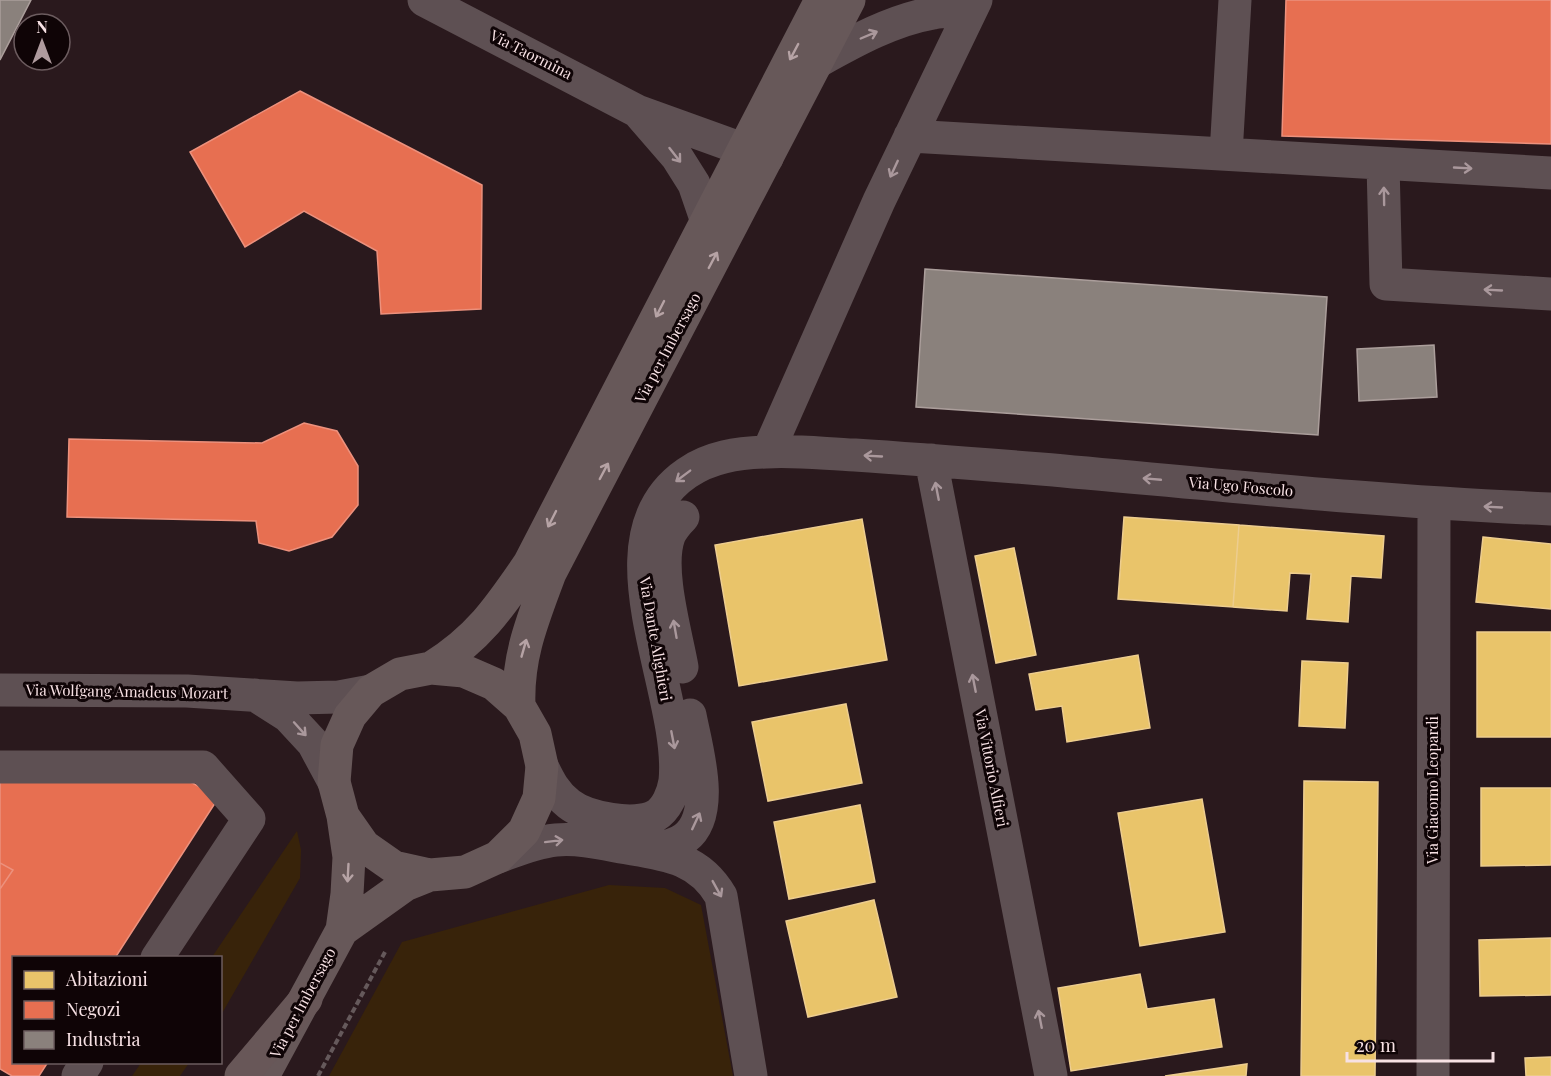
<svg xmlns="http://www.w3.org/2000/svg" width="1551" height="1076" font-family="'Playfair Display',serif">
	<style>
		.green { fill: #38230a }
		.homes { fill: #e9c46a; stroke: #edcd8f; stroke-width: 1.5 }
		.shops { fill: #e76f51; stroke: #ec917d; stroke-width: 1.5 }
		.industry { fill: #8a817c; stroke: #ab9e9b; stroke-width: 1.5 }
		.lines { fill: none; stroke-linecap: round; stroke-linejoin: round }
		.path { stroke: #65595b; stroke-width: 4; stroke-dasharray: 6 3; stroke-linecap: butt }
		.minor { stroke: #5e5053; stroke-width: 33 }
		.major { stroke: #675859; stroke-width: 33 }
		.highway { stroke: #685758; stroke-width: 33 }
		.oneway { stroke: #aa989c }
		.oneway2 { stroke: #b6a3a5 }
		.labels { text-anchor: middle; stroke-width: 6; stroke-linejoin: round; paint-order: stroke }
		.street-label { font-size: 15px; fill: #f7e1e4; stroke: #0f0406 }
	</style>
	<rect width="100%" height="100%" fill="#2a191d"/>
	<path class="green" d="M 297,831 L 301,850 L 300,878 L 221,1015 L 220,958 L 212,957 Z
		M 609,885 L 665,888 L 701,905 L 733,1076 L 329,1076 L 402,942 Z
		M 141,1063 L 141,1062 L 189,1063 L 180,1076 L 132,1076 Z"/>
	<path class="homes" d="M 1124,517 L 1239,525 L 1233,607 L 1118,599 Z
		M 862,519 L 887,660 L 739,686 L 715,545 Z
		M 1239,525 L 1384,536 L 1381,578 L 1351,576 L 1348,622 L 1307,619 L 1311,574 L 1290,573 L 1287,611 L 1233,607 Z
		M 1483,537 L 1551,544 L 1551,609 L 1476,602 Z
		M 1014,548 L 1036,655 L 996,663 L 975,556 Z
		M 1477,632 L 1551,632 L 1551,737 L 1477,737 Z
		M 1138,655 L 1150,728 L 1067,742 L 1062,706 L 1036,710 L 1029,674 Z
		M 1302,661 L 1348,663 L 1345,728 L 1299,726 Z
		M 846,704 L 862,783 L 768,801 L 752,722 Z
		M 1304,781 L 1378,782 L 1375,1076 L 1301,1076 Z
		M 1481,788 L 1551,788 L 1551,865 L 1481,866 Z
		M 1202,799 L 1225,932 L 1140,946 L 1118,813 Z
		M 860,805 L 875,882 L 789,899 L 774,822 Z
		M 874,900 L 897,997 L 808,1017 L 786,921 Z
		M 1551,938 L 1551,995 L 1480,996 L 1479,940 Z
		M 1140,974 L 1147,1009 L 1214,999 L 1222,1047 L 1071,1071 L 1058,988 Z
		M 1551,1057 L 1551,1076 L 1526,1076 L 1525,1058 Z
		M 1247,1064 L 1246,1076 L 1165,1076 Z"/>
	<path class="shops" d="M 1286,0 L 1551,0 L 1551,144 L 1282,136 Z
		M 300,91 L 482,185 L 481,309 L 381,314 L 377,251 L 304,211 L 245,247 L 190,152 Z
		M 304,423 L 337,431 L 358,466 L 358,505 L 332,537 L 289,551 L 259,543 L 256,521 L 67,517 L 69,439 L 262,443 Z
		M 181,777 L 219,797 L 115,958 L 14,958 L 14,1062 L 48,1062 L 39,1076 L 12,1076 L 0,1069 L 0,889 L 13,870 L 0,863 L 0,778 Z
		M 0,863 L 13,870 L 0,889 Z"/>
	<path class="industry" d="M 0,0 L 31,0 L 0,60 Z
		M 925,269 L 1327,297 L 1318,435 L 916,407 Z
		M 1434,345 L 1437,397 L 1359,401 L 1357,349 Z"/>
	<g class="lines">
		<path class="path" d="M 318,1076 L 385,952"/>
		<path class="minor" d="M 424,0 L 637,111 L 767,158
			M 817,62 C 853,42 892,20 933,13 C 945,10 958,12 970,12
			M 638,112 L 677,157 L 694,184 L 706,219
			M 910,136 L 1551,173
			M 1226,154 L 1235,0
			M 1383,164 L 1386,284 L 1551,294
			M 768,452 L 879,201 L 976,0
			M 931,460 L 1051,1076
			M 682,667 C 676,633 657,569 669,536 C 672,529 677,523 683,517
			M 0,690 L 187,691 L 297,698 L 339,697 L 371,691
			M 255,695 L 288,716 L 313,743 L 334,782
			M 542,766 C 549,781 555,793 569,804 C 587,818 635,827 655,816 C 667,809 673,793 675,781 C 684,691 592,538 687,473 C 710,457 737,453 766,452 C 795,450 826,454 855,455 C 917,459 979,464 1041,469 C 1211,484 1381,502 1551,509
			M 0,767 L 203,767 L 249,819 L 157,958
			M 650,851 C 661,848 676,845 685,838 C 717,814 696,747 690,715
			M 498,857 C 517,850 536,842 556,840 C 578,838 600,843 621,847 C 662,854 698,856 721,896 L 751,1076
			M 78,1076 L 87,1062
			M 1433,1076 L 1434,504"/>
		<path class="major" d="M 431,668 C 478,639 499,608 529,564 L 821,0
			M 519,706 C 517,656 533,619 550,573 L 849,0
			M 343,816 L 364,846 L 394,867 L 430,875
			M 263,1076 L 342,930 L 347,894 L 349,857 L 343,816 L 334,782 L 337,745 L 350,716 L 371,691 L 400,674 L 431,668 L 464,671 L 494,684 L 519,706 L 535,734 L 542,766 L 539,798 L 524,831 L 498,857 L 465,872 L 430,875 L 405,885 L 342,930"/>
		<path class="highway" d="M 241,1076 L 306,999"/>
	</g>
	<defs><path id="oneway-shaft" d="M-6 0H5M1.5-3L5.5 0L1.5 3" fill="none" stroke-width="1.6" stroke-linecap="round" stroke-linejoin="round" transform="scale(1.5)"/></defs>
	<g class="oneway">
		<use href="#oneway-shaft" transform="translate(869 35) rotate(-23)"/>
		<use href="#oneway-shaft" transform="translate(675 155) rotate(52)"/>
		<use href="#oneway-shaft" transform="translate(1463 168) rotate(3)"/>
		<use href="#oneway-shaft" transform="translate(894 169) rotate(115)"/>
		<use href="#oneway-shaft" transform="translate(1384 196) rotate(-91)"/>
		<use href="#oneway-shaft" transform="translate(1493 290) rotate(-177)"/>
		<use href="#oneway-shaft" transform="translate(873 456) rotate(-177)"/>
		<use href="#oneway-shaft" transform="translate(683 476) rotate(143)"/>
		<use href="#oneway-shaft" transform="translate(1152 479) rotate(-175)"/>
		<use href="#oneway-shaft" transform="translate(937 491) rotate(-101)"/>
		<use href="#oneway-shaft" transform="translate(1493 507) rotate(-177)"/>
		<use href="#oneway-shaft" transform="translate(675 629) rotate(-100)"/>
		<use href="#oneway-shaft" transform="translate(974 683) rotate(-101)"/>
		<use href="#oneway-shaft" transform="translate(300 729) rotate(48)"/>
		<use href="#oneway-shaft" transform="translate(673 740) rotate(79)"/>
		<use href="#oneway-shaft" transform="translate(696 821) rotate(-65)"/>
		<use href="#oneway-shaft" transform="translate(554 841) rotate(-7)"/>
		<use href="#oneway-shaft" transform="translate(717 889) rotate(61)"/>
		<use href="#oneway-shaft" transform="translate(1040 1019) rotate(-101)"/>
	</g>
	<g class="oneway2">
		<use href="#oneway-shaft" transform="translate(794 52) rotate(118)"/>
		<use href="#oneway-shaft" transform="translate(713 260) rotate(-62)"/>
		<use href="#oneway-shaft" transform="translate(660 309) rotate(117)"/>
		<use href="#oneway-shaft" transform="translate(604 471) rotate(-62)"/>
		<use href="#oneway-shaft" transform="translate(552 519) rotate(117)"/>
		<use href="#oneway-shaft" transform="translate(524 648) rotate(-74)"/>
		<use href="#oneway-shaft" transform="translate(348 873) rotate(93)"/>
	</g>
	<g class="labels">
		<g class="street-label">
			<text transform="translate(531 55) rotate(27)" y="5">Via Taormina</text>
			<text transform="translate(668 348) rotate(-62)" y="5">Via per Imbersago</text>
			<text transform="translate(1241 487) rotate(5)" y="5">Via Ugo Foscolo</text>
			<text transform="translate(655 639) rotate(80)" y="5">Via Dante Alighieri</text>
			<text transform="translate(127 692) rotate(1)" y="5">Via Wolfgang Amadeus Mozart</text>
			<text transform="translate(991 768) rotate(79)" y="5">Via Vittorio Alfieri</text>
			<text transform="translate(1433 790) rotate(-90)" y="5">Via Giacomo Leopardi</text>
			<text transform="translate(303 1003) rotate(-62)" y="5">Via per Imbersago</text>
		</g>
	</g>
	<rect x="12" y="956" width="210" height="108" fill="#0f0406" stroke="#6c5c5f" stroke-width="1.5"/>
	<rect x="24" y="971" width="30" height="18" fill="#e9c46a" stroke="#6c5c5f" stroke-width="1.5"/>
	<text x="66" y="986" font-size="18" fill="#f7e1e4">Abitazioni</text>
	<rect x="24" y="1001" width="30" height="18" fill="#e76f51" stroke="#6c5c5f" stroke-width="1.5"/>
	<text x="66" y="1016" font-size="18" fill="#f7e1e4">Negozi</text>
	<rect x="24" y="1031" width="30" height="18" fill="#8a817c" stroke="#6c5c5f" stroke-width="1.5"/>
	<text x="66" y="1046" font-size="18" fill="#f7e1e4">Industria</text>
	<g transform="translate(42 42)"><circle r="28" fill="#0f0406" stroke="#6c5c5f" stroke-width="1.5"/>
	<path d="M0-4.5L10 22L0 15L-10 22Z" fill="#af9b9e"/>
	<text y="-9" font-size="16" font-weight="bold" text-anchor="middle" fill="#f7e1e4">N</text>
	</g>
	<path d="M1347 1052v9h146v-9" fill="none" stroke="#f7e1e4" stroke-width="3"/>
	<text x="1356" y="1052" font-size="18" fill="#f7e1e4" stroke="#0f0406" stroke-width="4.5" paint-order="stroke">20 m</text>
</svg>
